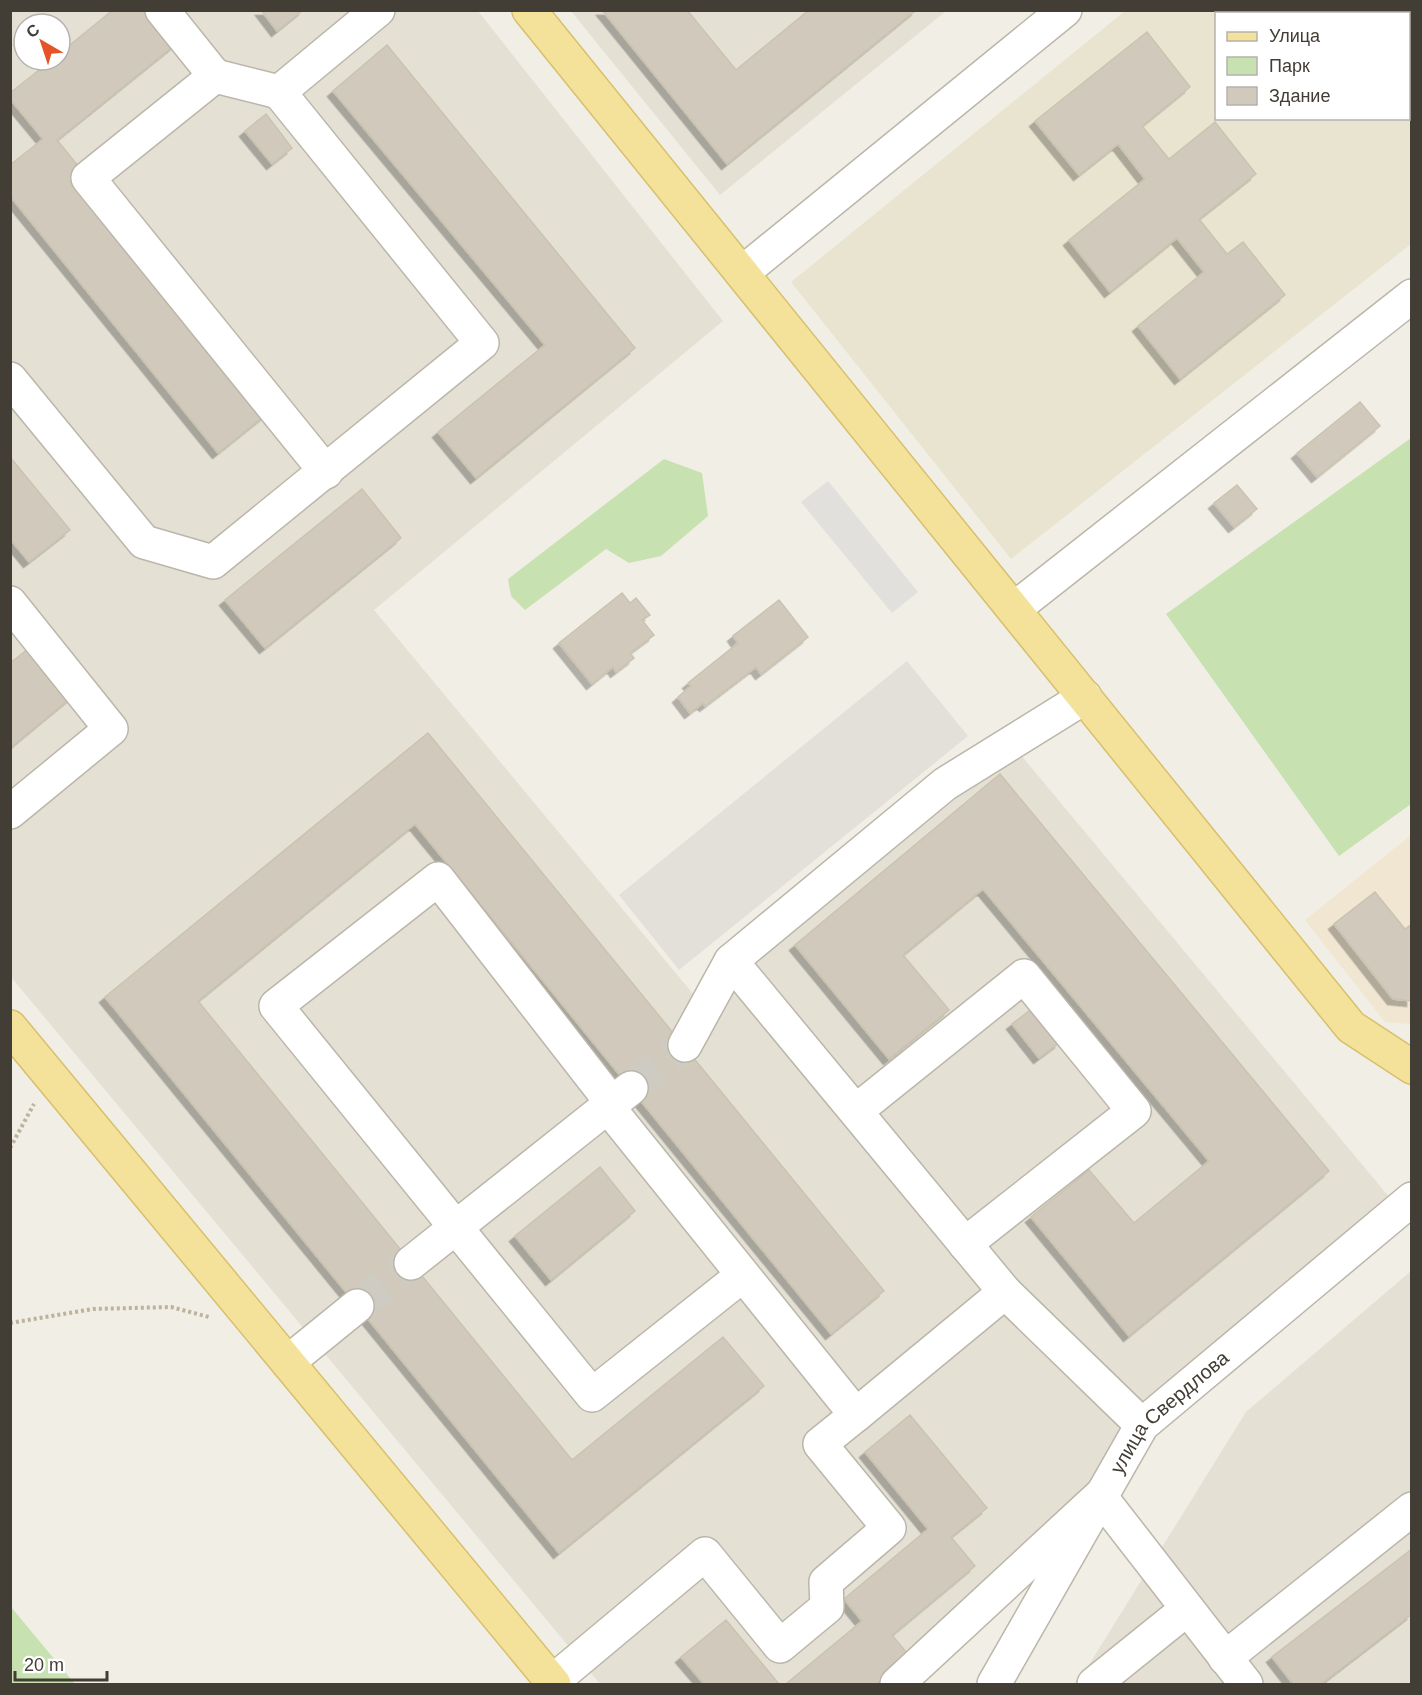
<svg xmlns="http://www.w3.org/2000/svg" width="1422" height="1695" font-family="Helvetica,sans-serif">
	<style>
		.residential { fill: #e4e0d4; fill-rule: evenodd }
		.commercial { fill: #f1e6d2 }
		.industrial { fill: #e3e0da }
		.education { fill: #e9e4d0; fill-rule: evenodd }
		.green { fill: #c8e1b1 }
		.parking { fill: #e2e0dd }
		.building { fill: #d1cabc; stroke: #cbc3b0; stroke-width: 1.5; filter: url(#shadow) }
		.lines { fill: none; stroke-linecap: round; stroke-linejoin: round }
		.minor-tunnel { stroke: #cecbc2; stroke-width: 33; stroke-dasharray: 33 16; stroke-linecap: butt }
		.minor-casing { stroke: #bbb6a9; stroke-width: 36 }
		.major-casing { stroke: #d7c06d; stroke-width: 36 }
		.path { stroke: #bbb39b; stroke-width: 4; stroke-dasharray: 3 3; stroke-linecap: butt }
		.minor { stroke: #fff; stroke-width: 33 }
		.major { stroke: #f4e29b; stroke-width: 33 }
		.labels { text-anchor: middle; stroke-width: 5; stroke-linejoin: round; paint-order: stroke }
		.street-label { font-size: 20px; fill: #433e35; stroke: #fff }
	</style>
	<defs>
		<filter id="shadow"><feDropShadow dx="-5.5" dy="5.5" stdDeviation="0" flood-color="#0004"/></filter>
	</defs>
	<rect width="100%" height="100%" fill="#f1eee5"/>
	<path class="residential" d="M 10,11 L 478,11 L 723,321 L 374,610 L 704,1007 L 1015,748 L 1390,1198 L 1137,1414 L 1082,1526 L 892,1684 L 600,1684 L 11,977 ZM 24,24 L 60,24 L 60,60 L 24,60 Z
		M 571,11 L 946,11 L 720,195 Z
		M 1411,1271 L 1411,1684 L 1077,1684 L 1246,1412 Z"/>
	<path class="commercial" d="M 1411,835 L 1411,1024 L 1385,1022 L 1305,920 Z"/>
	<path class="industrial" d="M 907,661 L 968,736 L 679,970 L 619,895 Z"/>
	<path class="education" d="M 1125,11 L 1411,11 L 1411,244 L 1011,559 L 791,282 ZM 1216,14 L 1408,14 L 1408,118 L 1216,118 Z"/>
	<path class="green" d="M 1411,438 L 1411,804 L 1339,856 L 1166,614 Z
		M 664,459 L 702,473 L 708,516 L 661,556 L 629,563 L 606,549 L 525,610 L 511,596 L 508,579 Z
		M 11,1607 L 75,1684 L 11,1684 Z"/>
	<path class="parking" d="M 828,481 L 918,592 L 892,613 L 801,502 Z"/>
	<path class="building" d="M 113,10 L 148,10 L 176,44 L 57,140 L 274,408 L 218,453 L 10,196 L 10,165 L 43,139 L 10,99 L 10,93 L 52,60 L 60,60 L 60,53 Z
		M 261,10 L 303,10 L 277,31 Z
		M 602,10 L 687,10 L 736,70 L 809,10 L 916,10 L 727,164 Z
		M 1147,32 L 1190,87 L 1142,126 L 1169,159 L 1215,122 L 1256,174 L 1199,219 L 1227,254 L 1243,242 L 1285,295 L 1180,379 L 1138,326 L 1204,272 L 1177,238 L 1110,292 L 1069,240 L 1145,179 L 1118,144 L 1079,175 L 1035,121 Z
		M 387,45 L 635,348 L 476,478 L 438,432 L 545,345 L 333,91 Z
		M 266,114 L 292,148 L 272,164 L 245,131 Z
		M 1360,402 L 1380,426 L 1317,477 L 1297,453 Z
		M 10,457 L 70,530 L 29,562 L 10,539 Z
		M 1237,485 L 1257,509 L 1234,527 L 1214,503 Z
		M 362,489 L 401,538 L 265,648 L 225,600 Z
		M 622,593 L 630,603 L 636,598 L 650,615 L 642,620 L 654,635 L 630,653 L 634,658 L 616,672 L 613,667 L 592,684 L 559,643 Z
		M 779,600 L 808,637 L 761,674 L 756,667 L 705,706 L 703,703 L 690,713 L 678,697 L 691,686 L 688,683 L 738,643 L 733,636 Z
		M 32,646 L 73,696 L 10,748 L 10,663 Z
		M 428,733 L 884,1291 L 831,1334 L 415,824 L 198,1001 L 572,1460 L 723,1337 L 764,1386 L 559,1553 L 105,997 Z
		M 1000,774 L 1329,1171 L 1129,1336 L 1031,1217 L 1089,1170 L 1134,1223 L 1209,1161 L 983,889 L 903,955 L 949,1010 L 889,1059 L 795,945 Z
		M 1375,892 L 1405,929 L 1412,924 L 1412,1001 L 1393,999 L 1334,924 Z
		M 1033,1008 L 1060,1042 L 1039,1058 L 1012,1024 Z
		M 600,1167 L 635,1211 L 551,1280 L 515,1236 Z
		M 910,1415 L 987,1508 L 951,1537 L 975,1566 L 892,1635 L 910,1657 L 877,1684 L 786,1684 L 862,1621 L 844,1599 L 928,1529 L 865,1452 Z
		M 1412,1549 L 1412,1614 L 1321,1684 L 1293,1684 L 1272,1657 Z
		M 726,1620 L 779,1684 L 704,1684 L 681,1657 Z"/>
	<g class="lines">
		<path class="minor-tunnel" d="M 631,1088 L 685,1045
			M 357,1306 L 411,1263"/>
		<g class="minor-casing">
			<g id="minor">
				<path d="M 162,10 L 215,76 L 88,178 L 326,472"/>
				<path d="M 215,76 L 279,92"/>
				<path d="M 742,273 L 1065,10"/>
				<path d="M 10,379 L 144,542 L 213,562 L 482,343 L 279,92 L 378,10"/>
				<path d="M 10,603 L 111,729 L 10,812"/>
				<path d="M 1014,609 L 1412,296"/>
				<path d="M 731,961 L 1005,1292"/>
				<path d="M 685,1045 L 731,961 L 945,784 L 1085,697"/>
				<path d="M 856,1111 L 1024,976 L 1134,1111 L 965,1244"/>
				<path d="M 411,1263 L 631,1088"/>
				<path d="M 743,1275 L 592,1395 L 276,1006 L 438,879 L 612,1103 L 616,1117 L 856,1415 L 1005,1292 L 1142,1425"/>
				<path d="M 288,1362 L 357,1306"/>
				<path d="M 1225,1658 L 1412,1509"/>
				<path d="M 552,1682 L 705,1554 L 780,1646 L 827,1607 L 826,1582 L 889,1528 L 820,1444 L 856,1415"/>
				<path d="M 897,1684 L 1100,1496 L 1246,1684"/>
				<path id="s1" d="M 994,1684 L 1142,1425 L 1412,1199"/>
				<path d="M 1094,1684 L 1187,1609"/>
			</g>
		</g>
		<g class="major-casing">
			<path id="major" d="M 529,10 L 1351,1027 L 1412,1067
				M 10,1027 L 554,1684"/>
		</g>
		<path class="path" d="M 10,1148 L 34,1104
			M 10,1323 L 93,1309 L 171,1307 L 209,1317"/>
		<use href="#minor" class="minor"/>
		<use href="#major" class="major"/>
	</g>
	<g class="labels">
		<g class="street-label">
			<text dy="7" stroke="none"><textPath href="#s1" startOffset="326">улица Свердлова</textPath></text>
		</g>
	</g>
	<rect width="1422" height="1695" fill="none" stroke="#433e35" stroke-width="24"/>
	<rect x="1215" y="12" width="195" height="108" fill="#ffffff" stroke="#b4b2ae" stroke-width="1.5"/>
	<rect x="1227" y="32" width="30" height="9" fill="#f4e29b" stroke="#b4b2ae" stroke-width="1.5"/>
	<text x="1269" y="42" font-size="18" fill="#433e35">Улица</text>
	<rect x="1227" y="57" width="30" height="18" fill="#c8e1b1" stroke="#b4b2ae" stroke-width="1.5"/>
	<text x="1269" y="72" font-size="18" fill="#433e35">Парк</text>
	<rect x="1227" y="87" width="30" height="18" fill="#d1cabc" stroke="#b4b2ae" stroke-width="1.5"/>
	<text x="1269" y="102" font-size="18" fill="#433e35">Здание</text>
	<g transform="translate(42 42) rotate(321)"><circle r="28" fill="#ffffff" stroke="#b4b2ae" stroke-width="1.5"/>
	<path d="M0-4.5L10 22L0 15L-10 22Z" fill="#e55428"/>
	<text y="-9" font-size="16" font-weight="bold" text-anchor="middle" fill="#433e35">С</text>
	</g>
	<path d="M15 1671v9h92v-9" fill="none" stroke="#433e35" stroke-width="3"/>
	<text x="24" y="1671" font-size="18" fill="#433e35" stroke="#ffffff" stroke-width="4.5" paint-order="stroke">20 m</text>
</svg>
